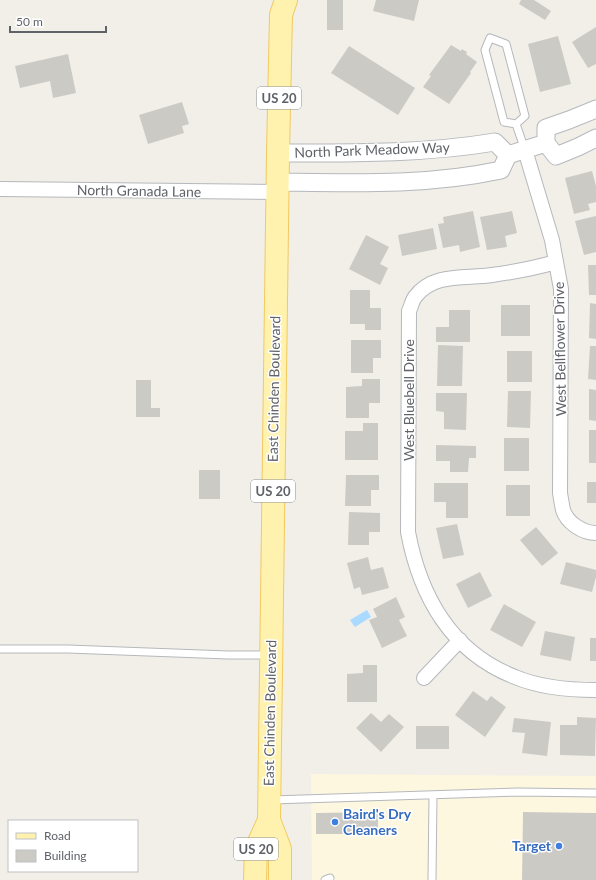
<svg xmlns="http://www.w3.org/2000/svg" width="596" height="880" font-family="Lato,sans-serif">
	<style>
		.commercial { fill: #fef7e0 }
		.water { fill: #aadaff }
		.building { fill: #cccac5 }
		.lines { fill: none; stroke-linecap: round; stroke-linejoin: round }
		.service-casing { stroke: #b5b8bc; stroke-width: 9 }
		.minor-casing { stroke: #b5b8bc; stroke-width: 16 }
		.tertiary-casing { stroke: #b5b8bc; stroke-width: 19 }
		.primary-casing { stroke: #f2c960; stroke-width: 24 }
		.service { stroke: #fff; stroke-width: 7 }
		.minor { stroke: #fff; stroke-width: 14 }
		.tertiary { stroke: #fff; stroke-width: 17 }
		.primary { stroke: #fff2af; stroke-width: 22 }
		.shop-dot { fill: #3f7fe0; stroke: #fff; stroke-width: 1.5 }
		.labels { text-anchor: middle; stroke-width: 3; stroke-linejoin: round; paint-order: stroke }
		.shield { fill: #fff; stroke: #8f9295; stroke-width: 1 }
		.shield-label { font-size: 13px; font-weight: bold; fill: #5f6368 }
		.street-label { font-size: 14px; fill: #5f6368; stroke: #fff }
		.shop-label { font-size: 14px; font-weight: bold; fill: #366cbe; stroke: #fff; text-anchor: start }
	</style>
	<rect width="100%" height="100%" fill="#f1efe8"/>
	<path class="commercial" d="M 311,774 L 596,776 L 596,880 L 312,880 Z"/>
	<path class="water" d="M 367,610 L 371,617 L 355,627 L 350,620 Z"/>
	<path class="building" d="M 327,0 L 343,0 L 343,30 L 327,30 Z
		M 376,0 L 419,0 L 414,21 L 373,11 Z
		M 521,0 L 534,0 L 551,11 L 545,20 L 519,4 Z
		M 596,27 L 596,64 L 588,68 L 572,42 Z
		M 558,36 L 571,84 L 540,92 L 528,44 Z
		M 451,45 L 461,51 L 462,49 L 467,52 L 466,54 L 477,62 L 470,72 L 471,73 L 449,104 L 423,87 L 431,76 L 429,75 Z
		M 349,46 L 415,88 L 398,115 L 331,73 Z
		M 68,54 L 76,93 L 53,98 L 50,81 L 20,88 L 15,66 Z
		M 182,102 L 189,124 L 182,126 L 184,133 L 148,144 L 139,115 Z
		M 592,171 L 596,186 L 596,202 L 588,204 L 590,210 L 574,214 L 565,178 Z
		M 473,211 L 480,247 L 460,252 L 459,245 L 443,248 L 438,224 L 444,223 L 443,217 Z
		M 512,211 L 517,233 L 505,236 L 507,247 L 487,250 L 480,217 Z
		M 596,216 L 596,252 L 584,255 L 575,221 Z
		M 433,228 L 437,249 L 402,256 L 398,235 Z
		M 366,235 L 389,247 L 380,264 L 388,268 L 380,285 L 349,269 Z
		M 588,265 L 596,265 L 596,295 L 589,295 Z
		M 350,290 L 370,290 L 370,308 L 381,308 L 381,330 L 365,330 L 365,324 L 350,324 Z
		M 590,303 L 596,304 L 596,339 L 589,338 Z
		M 501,305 L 530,305 L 530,336 L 501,336 Z
		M 449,310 L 470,310 L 470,342 L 436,342 L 436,327 L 449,327 Z
		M 351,340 L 381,340 L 381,358 L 373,358 L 373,373 L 351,373 Z
		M 438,345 L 463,346 L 462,386 L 437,386 Z
		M 590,346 L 596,346 L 596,380 L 588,379 Z
		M 507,351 L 532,351 L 532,382 L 507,382 Z
		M 362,379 L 380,379 L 380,403 L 369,403 L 369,418 L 346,418 L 346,387 L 362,386 Z
		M 136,380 L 151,380 L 151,408 L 160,408 L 160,417 L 136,417 Z
		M 589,389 L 596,390 L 596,421 L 589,420 Z
		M 508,391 L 531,391 L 530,428 L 507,427 Z
		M 436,393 L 467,393 L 466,430 L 444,429 L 444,412 L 436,411 Z
		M 363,423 L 378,423 L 378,460 L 345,460 L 345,431 L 363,431 Z
		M 589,430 L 596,430 L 596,463 L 589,463 Z
		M 504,438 L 529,438 L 529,471 L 504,471 Z
		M 436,445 L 476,446 L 476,458 L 469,458 L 468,472 L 450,472 L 450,461 L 436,461 Z
		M 199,470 L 220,470 L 220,499 L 199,499 Z
		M 346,475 L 379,475 L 379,490 L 371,490 L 371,506 L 345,506 Z
		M 587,482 L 596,482 L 596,503 L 587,503 Z
		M 434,483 L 468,483 L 468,518 L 446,518 L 446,502 L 434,502 Z
		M 506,485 L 530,485 L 530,516 L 506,516 Z
		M 349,512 L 380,513 L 380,532 L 369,532 L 369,545 L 348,545 Z
		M 457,524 L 464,555 L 443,559 L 436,528 Z
		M 536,527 L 558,553 L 542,566 L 520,540 Z
		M 368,557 L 371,570 L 383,567 L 389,588 L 362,595 L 360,587 L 354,589 L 347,563 Z
		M 566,562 L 596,570 L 596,577 L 592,592 L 560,584 Z
		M 480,572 L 492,596 L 468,608 L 456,584 Z
		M 396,597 L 405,617 L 399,620 L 407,636 L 382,648 L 369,620 L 377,617 L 373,609 Z
		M 504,604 L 536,622 L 522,647 L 490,630 Z
		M 545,631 L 575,637 L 571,661 L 540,655 Z
		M 590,638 L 596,638 L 596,661 L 590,661 Z
		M 363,665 L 377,665 L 377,702 L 347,702 L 347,674 L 363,673 Z
		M 473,691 L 487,701 L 491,696 L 506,707 L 485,737 L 455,715 Z
		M 371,713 L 381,722 L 389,714 L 404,727 L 381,752 L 356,728 Z
		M 577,717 L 596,718 L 595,756 L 560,755 L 560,725 L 577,725 Z
		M 514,718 L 551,722 L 547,756 L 522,753 L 525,733 L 512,732 Z
		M 416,726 L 449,726 L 449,749 L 416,749 Z
		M 378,812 L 378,834 L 316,834 L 316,813 Z
		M 523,812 L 596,813 L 596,880 L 522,880 Z"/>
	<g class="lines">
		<g class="service-casing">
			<path id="service" d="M 490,38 L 506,44 L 525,116 L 516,124 L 504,122 L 485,50 Z
				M 516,124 L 525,150
				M 0,649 L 68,649 L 228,655 L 269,655
				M 272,800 L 518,792 L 596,793
				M 325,880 L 330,878
				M 432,880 L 433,795"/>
		</g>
		<g class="minor-casing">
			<path id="minor" d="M 525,150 L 552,240 L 561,289 L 560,493 C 561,499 562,505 563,510 C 567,523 583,533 596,533
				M 0,189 L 277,192
				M 556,262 C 535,268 514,272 492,275 C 466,279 433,272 415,297 C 412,301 411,307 409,311 L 408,532 C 420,596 451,652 515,677 C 541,688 569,690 596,690
				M 424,678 L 460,640"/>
		</g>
		<g class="tertiary-casing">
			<path id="tertiary" d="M 596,109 L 569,120 L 546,128 L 546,143 L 556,156 L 578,147 L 596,138
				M 278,153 C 351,153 423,154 495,142 L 508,155
				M 277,182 C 352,183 427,186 501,170 L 508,155 L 546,143"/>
		</g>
		<g class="primary-casing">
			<path id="primary" d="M 269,820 L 280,849 L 280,880
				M 255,880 L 256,849 L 269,820 L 278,153 L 281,15 L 286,0"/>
		</g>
		<use href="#service" class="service"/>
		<use href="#minor" class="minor"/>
		<use href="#tertiary" class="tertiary"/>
		<use href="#primary" class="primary"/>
	</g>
	<g class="shop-dot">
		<circle cx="335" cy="822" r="4"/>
		<circle cx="559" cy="846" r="4"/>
	</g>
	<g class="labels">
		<g class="shield">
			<rect x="257" y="87" width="44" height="22" rx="3"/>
			<rect x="251" y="480" width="44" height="22" rx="3"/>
			<rect x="234" y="838" width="44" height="22" rx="3"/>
		</g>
		<g class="shield-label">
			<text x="279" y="103">US 20</text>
			<text x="273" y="496">US 20</text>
			<text x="256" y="854">US 20</text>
		</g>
		<g class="street-label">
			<text transform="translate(372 150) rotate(-2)" y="5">North Park Meadow Way</text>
			<text transform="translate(139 191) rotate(1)" y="5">North Granada Lane</text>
			<text transform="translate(560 349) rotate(-91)" y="5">West Bellflower Drive</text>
			<text transform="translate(274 389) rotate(-89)" y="5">East Chinden Boulevard</text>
			<text transform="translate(409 400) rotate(-90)" y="5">West Bluebell Drive</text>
			<text transform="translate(270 713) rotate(-89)" y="5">East Chinden Boulevard</text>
		</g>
		<g class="shop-label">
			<text x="343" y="819">Baird's Dry<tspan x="343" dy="16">Cleaners</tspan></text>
			<text x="551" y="851" text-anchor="end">Target</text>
		</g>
	</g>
	<rect x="8" y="820" width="130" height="52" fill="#ffffff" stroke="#bfc1c3"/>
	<rect x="16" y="833" width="20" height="6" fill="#fff2af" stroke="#bfc1c3"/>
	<text x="44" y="840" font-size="12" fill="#5f6368">Road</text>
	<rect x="16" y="850" width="20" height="12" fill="#cccac5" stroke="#bfc1c3"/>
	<text x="44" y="860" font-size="12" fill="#5f6368">Building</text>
	<path d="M10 26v6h96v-6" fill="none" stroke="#5f6368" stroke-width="2"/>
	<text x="16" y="26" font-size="12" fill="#5f6368" stroke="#ffffff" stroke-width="3" paint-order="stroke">50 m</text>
</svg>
